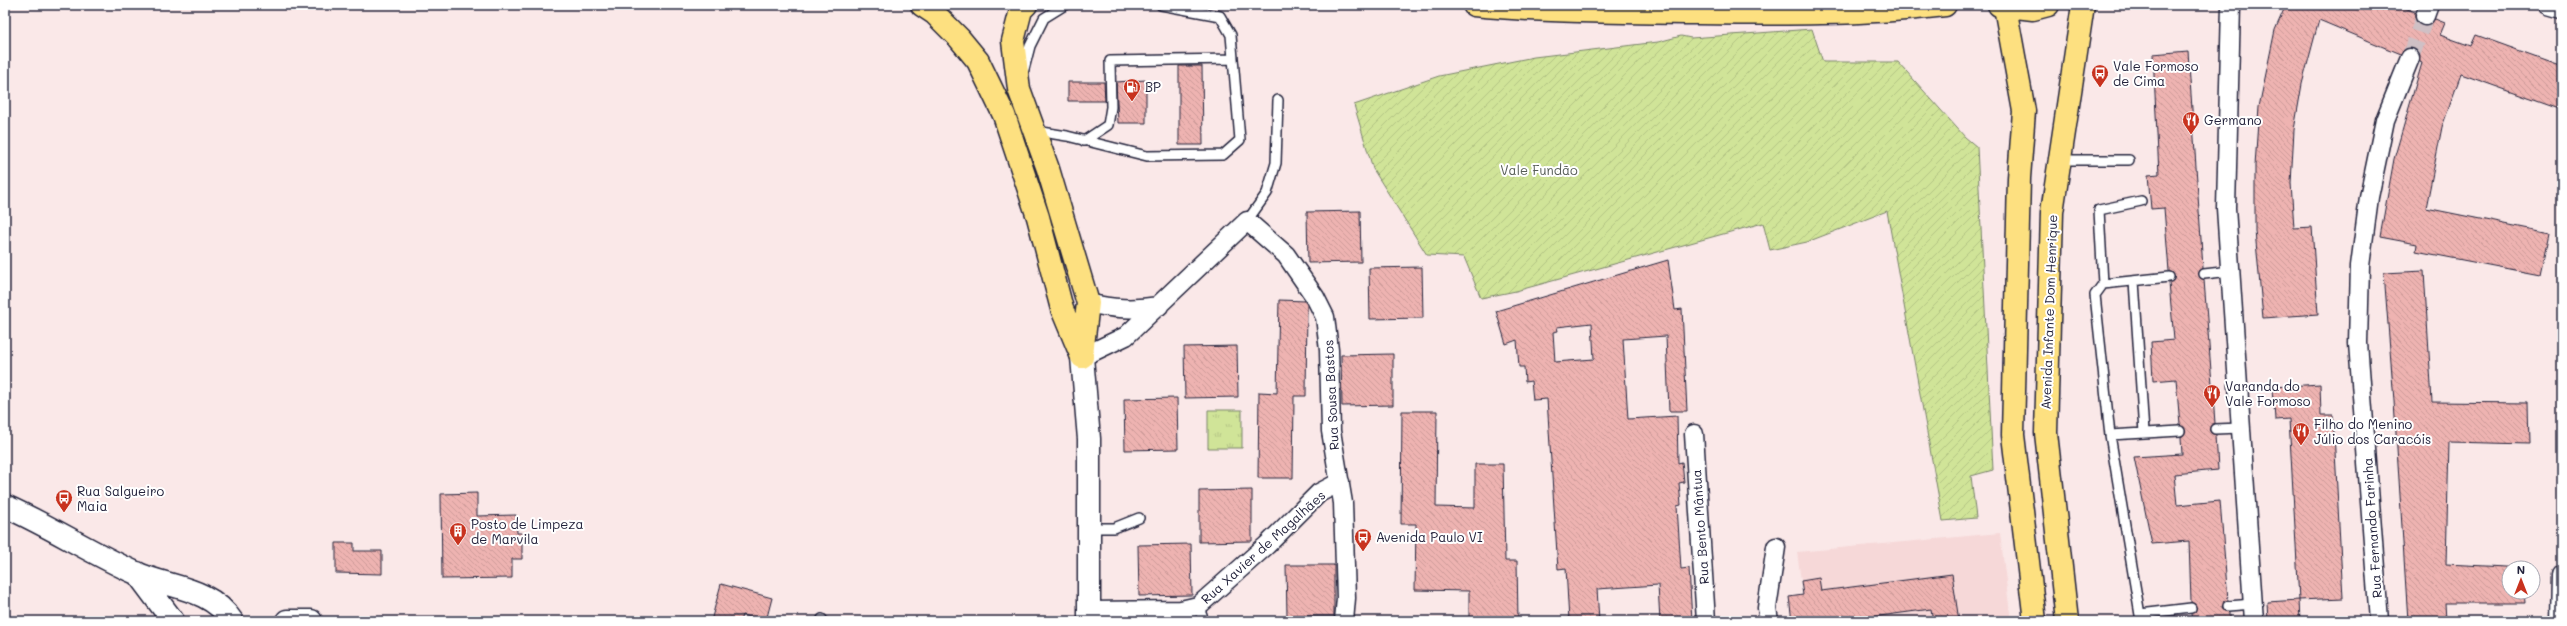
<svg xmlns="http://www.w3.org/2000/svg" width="2567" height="626" font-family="Mali,sans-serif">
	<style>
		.built { fill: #f6d8d8 }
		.grass { fill: url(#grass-tufts); stroke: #79836a }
		.garden { fill: url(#garden-furrows); stroke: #79836a }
		.building { fill: url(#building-back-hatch); stroke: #22223b; fill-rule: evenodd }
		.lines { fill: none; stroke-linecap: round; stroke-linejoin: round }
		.minor-tunnel { stroke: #cfc0c5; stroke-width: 18; stroke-dasharray: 18 9; stroke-linecap: butt }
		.service-casing { stroke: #22223b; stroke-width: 12 }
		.minor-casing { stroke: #22223b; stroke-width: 21 }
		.secondary-casing { stroke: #22223b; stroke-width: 25 }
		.primary-casing { stroke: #22223b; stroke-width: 25 }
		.trunk-casing { stroke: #22223b; stroke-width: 25 }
		.service { stroke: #fff; stroke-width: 9 }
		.minor { stroke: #fff; stroke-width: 18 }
		.secondary { stroke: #fff; stroke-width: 22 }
		.primary { stroke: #fde080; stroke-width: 22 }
		.trunk { stroke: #fde080; stroke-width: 22 }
		.labels { text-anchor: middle; stroke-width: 4; stroke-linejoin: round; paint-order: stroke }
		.poi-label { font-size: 13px; fill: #22223b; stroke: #fff; text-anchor: start }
		.park-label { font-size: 13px; fill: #565c57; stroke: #fff }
		.street-label { font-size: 13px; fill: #22223b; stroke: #fff }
	</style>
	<defs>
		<pattern id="grass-tufts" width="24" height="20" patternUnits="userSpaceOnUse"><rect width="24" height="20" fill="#d0e498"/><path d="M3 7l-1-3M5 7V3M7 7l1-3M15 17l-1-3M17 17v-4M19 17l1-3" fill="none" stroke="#b2c384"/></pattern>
		<pattern id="garden-furrows" width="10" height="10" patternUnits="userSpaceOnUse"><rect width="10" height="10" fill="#d0e498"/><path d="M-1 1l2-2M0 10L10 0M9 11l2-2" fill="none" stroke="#b2c384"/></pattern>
		<pattern id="building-back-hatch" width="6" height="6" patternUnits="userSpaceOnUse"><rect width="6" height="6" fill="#eeb3b1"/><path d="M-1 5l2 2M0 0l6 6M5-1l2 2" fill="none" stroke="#cc9a99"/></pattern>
	</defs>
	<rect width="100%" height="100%" fill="#fae8e8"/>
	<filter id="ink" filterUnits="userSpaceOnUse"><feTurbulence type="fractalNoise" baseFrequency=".025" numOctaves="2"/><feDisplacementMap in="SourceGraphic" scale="8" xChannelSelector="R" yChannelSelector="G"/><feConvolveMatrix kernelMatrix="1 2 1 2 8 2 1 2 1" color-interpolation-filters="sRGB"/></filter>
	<g filter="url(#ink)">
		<path class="built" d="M 2000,533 L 2011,621 L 1792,621 L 1789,597 L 1803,595 L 1797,552 Z"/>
		<path class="grass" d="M 1208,410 L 1242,410 L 1242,448 L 1208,448 Z"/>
		<path class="garden" d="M 1812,29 L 1823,62 L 1898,62 L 1965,137 L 1977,147 L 1993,470 L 1971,476 L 1976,518 L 1943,521 L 1887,211 L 1807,242 L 1770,250 L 1763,223 L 1516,291 L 1481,298 L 1464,257 L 1427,255 L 1373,169 L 1354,105 L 1439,76 L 1534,57 L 1658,42 L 1681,36 L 1691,38 Z"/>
		<path class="building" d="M 2282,5 L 2397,5 L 2415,12 L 2415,18 L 2421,26 L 2427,26 L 2435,19 L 2445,23 L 2440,35 L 2471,46 L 2476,35 L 2562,66 L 2562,110 L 2461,74 L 2442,127 L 2426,208 L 2549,233 L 2540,275 L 2416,251 L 2417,244 L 2380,237 L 2394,159 L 2422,63 L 2420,62 L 2418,52 L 2414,48 L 2408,48 L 2400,54 L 2319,20 L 2302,84 L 2294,130 L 2291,183 L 2294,228 L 2312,227 L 2318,314 L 2263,318 L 2255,231 L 2255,166 L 2259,107 L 2275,30 L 2285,7 Z
			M 2188,51 L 2203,268 L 2198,274 L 2204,280 L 2215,423 L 2209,430 L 2216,435 L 2218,470 L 2174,474 L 2177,505 L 2220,501 L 2228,600 L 2222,606 L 2223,610 L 2229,612 L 2229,621 L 2192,621 L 2191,614 L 2197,608 L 2191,602 L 2189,541 L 2152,544 L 2134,457 L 2182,454 L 2181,437 L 2186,431 L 2180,425 L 2176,379 L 2153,381 L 2151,342 L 2174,340 L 2169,283 L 2175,277 L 2169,271 L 2164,208 L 2151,209 L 2148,175 L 2159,174 L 2153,54 Z
			M 1179,66 L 1202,66 L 1203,145 L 1179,145 Z
			M 1146,80 L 1146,123 L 1118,123 L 1116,82 Z
			M 1068,82 L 1104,82 L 1105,101 L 1068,101 Z
			M 1360,211 L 1361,262 L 1308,263 L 1307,212 Z
			M 1668,260 L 1675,310 L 1682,309 L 1687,411 L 1669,411 L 1666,336 L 1623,339 L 1628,419 L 1677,416 L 1678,463 L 1682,462 L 1684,482 L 1679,483 L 1681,505 L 1677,506 L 1681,569 L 1689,568 L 1692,621 L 1660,621 L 1658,585 L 1597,589 L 1599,621 L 1569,621 L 1566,568 L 1558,569 L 1547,399 L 1533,400 L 1531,381 L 1525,382 L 1524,367 L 1519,367 L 1517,340 L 1506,344 L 1496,311 ZM 1592,323 L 1594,359 L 1555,362 L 1553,332 L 1558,331 L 1557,327 Z
			M 1422,267 L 1423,318 L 1370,319 L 1369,268 Z
			M 2424,271 L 2432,402 L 2528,403 L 2529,444 L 2449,442 L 2446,564 L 2525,568 L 2509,568 L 2509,592 L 2525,592 L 2526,603 L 2445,603 L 2446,621 L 2408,621 L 2394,401 L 2384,273 Z
			M 1279,300 L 1305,301 L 1307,305 L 1306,396 L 1294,396 L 1293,478 L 1258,478 L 1259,392 L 1277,393 Z
			M 1237,346 L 1238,397 L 1185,398 L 1184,347 Z
			M 1393,354 L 1393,405 L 1342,406 L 1341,355 Z
			M 2320,384 L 2321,415 L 2333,415 L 2343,598 L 2299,600 L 2289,419 L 2275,420 L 2273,387 Z
			M 1177,398 L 1178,449 L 1125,450 L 1124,399 Z
			M 1402,411 L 1437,411 L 1436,507 L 1475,508 L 1475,464 L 1503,464 L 1505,561 L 1517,561 L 1518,621 L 1469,621 L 1469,591 L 1415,590 L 1416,524 L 1401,524 Z
			M 1252,490 L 1252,541 L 1199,542 L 1199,491 Z
			M 477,493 L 477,516 L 516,515 L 517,533 L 522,533 L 522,559 L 512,559 L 512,578 L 442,579 L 441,494 Z
			M 336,543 L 354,543 L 354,551 L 382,551 L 382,574 L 336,573 Z
			M 1191,544 L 1192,595 L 1139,596 L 1138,545 Z
			M 1286,565 L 1334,565 L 1334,616 L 1287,616 Z
			M 1952,574 L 1959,621 L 1933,621 L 1931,609 L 1843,621 L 1792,621 L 1789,597 L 1803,595 L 1801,581 L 1819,578 L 1821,591 Z
			M 721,584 L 772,598 L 766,621 L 742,615 L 740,621 L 711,621 Z
			M 2299,600 L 2300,621 L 2268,621 L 2267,602 Z"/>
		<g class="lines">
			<path class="minor-tunnel" d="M 2410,58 L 2425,16"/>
			<g class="service-casing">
				<path id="service" d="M 1023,73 L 1030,46 L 1044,18 L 1065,5
					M 1036,131 L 1067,136 L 1147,156 L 1223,155 L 1240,140 L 1231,35 L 1220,16 L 1161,5
					M 1084,141 L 1108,125 L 1111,107 L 1110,61 L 1233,59
					M 2060,160 L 2129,160
					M 1247,221 L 1267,193 L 1276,163 L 1278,100
					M 2204,274 L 2231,271
					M 2134,281 L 2144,433
					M 2103,284 L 2169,277
					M 2215,429 L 2241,428
					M 2110,435 L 2180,431
					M 1090,528 L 1114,528 L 1139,518
					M 1198,606 L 1204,621
					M 2228,606 L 2253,604
					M 2140,614 L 2191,608
					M 821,621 L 822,619
					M 2141,621 L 2110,435 L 2095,295 L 2103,284 L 2099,210 L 2141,201"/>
			</g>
			<g class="minor-casing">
				<path id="minor" d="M 2231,5 L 2226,208 L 2254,621
					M 2548,5 L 2562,9
					M 2425,16 L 2429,5
					M 1088,303 C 1113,309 1133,310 1159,306
					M 1082,357 L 1126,336 L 1247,221 L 1286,255 L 1315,297 L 1325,317 L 1329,350 L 1331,431 L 1343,503 L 1346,598 L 1344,621
					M 1694,434 L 1706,621
					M 1090,611 L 1181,610 L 1198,606 L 1267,545 L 1319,493 L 1340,482
					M 1769,621 L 1767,608 L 1776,547
					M 2379,621 L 2358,343 L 2360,266 L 2369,197 L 2385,120 L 2410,58
					M 2561,621 L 2562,575"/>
			</g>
			<g class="secondary-casing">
				<path id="secondary" d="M 1082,357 L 1089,439 L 1089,621
					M 5,506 C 50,526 91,553 136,573 C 169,588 210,587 232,621
					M 137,573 L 173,621
					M 287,621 L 311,621"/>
			</g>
			<g class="primary-casing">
				<path id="primary" d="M 2005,7 L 2024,111 L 2019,178 L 2013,435 L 2035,621
					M 2067,621 L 2046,433 L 2052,212 L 2083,5"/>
			</g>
			<g class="trunk-casing">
				<path id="trunk" d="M 922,5 L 934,13 L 959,38 L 978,61 L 1004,115 L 1038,217 L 1062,309 L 1082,357
					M 1026,5 L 1021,10 L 1013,41 L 1019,89 L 1048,169 L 1088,303 L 1082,354
					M 1474,5 C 1548,12 1623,12 1697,13 C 1779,14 1863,15 1945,5
					M 1999,5 L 2033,9 L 2048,5"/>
			</g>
			<use href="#service" class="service"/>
			<use href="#minor" class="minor"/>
			<use href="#secondary" class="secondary"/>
			<use href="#primary" class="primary"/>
			<use href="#trunk" class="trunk"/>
		</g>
	</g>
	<defs>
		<g id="bus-pin" transform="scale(0.9)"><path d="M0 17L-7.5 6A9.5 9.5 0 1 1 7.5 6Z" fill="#c8321e" stroke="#fff"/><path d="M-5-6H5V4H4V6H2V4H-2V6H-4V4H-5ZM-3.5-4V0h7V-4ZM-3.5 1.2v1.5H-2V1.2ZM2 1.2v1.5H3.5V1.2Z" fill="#fff"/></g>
		<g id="fuel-pin" transform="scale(0.9)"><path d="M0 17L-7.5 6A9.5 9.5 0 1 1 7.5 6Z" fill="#c8321e" stroke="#fff"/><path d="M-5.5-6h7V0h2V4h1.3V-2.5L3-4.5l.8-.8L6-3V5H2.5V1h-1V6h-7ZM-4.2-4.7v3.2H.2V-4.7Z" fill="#fff"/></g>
		<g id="restaurant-pin" transform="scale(0.9)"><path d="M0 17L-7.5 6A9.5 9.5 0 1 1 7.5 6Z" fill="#c8321e" stroke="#fff"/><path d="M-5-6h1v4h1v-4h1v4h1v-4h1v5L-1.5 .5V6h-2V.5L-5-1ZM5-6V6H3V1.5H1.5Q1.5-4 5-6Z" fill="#fff"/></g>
		<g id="building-pin" transform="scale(0.9)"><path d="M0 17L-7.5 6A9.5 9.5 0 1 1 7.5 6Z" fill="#c8321e" stroke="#fff"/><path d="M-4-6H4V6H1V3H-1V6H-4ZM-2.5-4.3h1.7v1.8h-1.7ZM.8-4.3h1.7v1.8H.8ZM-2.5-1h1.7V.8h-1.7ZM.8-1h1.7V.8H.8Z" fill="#fff"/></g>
	</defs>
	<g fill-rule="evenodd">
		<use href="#bus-pin" x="2100" y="73"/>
		<use href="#fuel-pin" x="1132" y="87"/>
		<use href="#restaurant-pin" x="2191" y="120"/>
		<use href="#restaurant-pin" x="2212" y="393"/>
		<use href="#restaurant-pin" x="2301" y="431"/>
		<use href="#bus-pin" x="64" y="498"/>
		<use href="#building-pin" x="458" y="531"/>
		<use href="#bus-pin" x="1363" y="537"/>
	</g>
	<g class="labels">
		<g class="poi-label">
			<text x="2113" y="71">Vale Formoso<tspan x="2113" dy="15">de Cima</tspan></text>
			<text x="1145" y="92">BP</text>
			<text x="2204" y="125">Germano</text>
			<text x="2225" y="391">Varanda do<tspan x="2225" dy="15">Vale Formoso</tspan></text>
			<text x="2314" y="429">Filho do Menino<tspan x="2314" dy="15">Júlio dos Caracóis</tspan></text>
			<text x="77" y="496">Rua Salgueiro<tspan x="77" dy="15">Maia</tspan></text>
			<text x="471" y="529">Posto de Limpeza<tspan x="471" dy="15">de Marvila</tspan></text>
			<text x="1376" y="542">Avenida Paulo VI</text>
		</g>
		<g class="park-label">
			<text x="1539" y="175">Vale Fundão</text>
		</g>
		<g class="street-label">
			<text transform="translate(2049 312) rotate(-88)" y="5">Avenida Infante Dom Henrique</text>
			<text transform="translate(1331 395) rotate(-93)" y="5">Rua Sousa Bastos</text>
			<text transform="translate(1700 527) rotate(-94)" y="5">Rua Bento Mântua</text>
			<text transform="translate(2372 528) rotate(-94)" y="5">Rua Fernando Farinha</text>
			<text transform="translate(1263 547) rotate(-42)" y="5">Rua Xavier de Magalhães</text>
		</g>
	</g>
	<rect width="2567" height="626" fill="none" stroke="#fff" stroke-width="20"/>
	<rect x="10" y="10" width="2547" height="606" fill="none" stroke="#22223b" stroke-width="1.5" filter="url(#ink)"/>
	<g transform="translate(2521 580)"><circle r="19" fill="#ffffff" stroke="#a7a7b1"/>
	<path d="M0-3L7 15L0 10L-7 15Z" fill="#c8321e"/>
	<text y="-6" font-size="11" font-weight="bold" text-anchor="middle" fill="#22223b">N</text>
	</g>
</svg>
